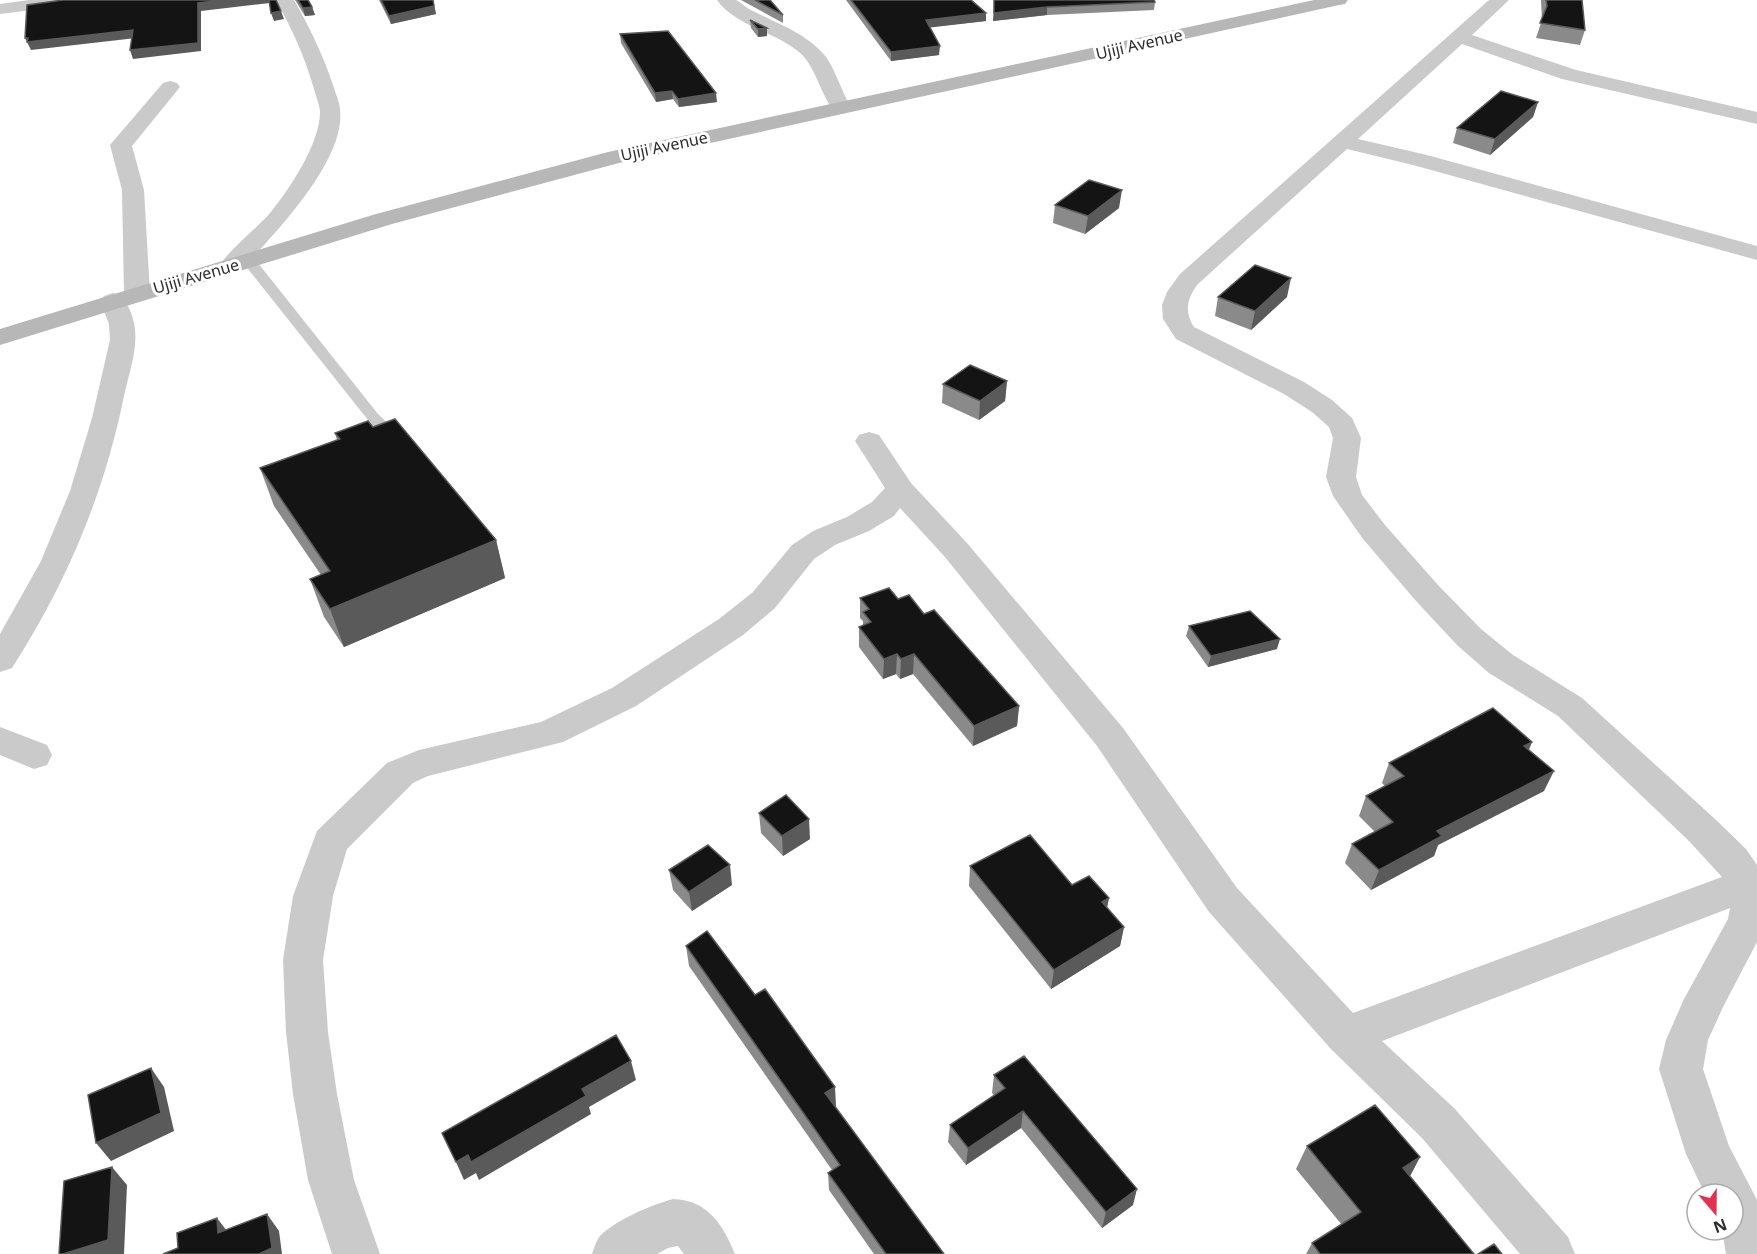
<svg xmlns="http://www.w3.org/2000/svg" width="1757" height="1254" font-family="'Noto Sans',sans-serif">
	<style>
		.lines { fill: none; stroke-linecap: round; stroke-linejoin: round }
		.lane { fill: #cacaca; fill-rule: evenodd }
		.street { fill: #cacaca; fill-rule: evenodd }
		.secondary { fill: #b7b7b7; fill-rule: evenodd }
		.wall { fill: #8a8a8a }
		.shaded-wall { fill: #5a5a5a }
		.building { fill: #141414; stroke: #5a5a5a; stroke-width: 1.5 }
		.labels { text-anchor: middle; stroke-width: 6; stroke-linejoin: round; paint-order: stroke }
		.far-street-label { font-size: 16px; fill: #2d2d2d; stroke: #fff }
	</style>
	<rect width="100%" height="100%" fill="#fff"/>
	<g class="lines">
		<path class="lane" d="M 249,257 L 254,258 L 378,414 L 404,439 L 406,442 L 404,445 L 392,445 L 368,420 L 244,264 L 242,261 Z"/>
		<path class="street" d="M 29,0 L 82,0 L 79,4 L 73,5 L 0,14 L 0,4 Z
			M 276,0 L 294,0 C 310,28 324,57 334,88 C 336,95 340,103 340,110 C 346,161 272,237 240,271 L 231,273 L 222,271 L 219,266 C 233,246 254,231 270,213 C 289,190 321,142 320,111 C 319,104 316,96 314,89 C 305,57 292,29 276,0 Z
			M 717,0 C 722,0 731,0 736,0 C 741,2 746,8 751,10 C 777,24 807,33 826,57 C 837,73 841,91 851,107 L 848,111 L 841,113 L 834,111 C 819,92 817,68 799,52 C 775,32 734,25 717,0 Z
			M 1489,0 L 1509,0 L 1472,35 L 1576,70 L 1757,112 L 1757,124 L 1562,79 L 1462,44 L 1358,139 L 1427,155 L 1757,246 L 1757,260 L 1413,165 L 1347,149 L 1198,284 C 1187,298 1184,312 1194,327 L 1304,382 L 1332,400 L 1352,418 L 1361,438 L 1356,477 L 1362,495 L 1385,525 L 1438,585 L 1481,629 L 1513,655 L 1582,698 L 1715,819 L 1746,849 L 1757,865 L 1757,942 L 1723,1007 L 1708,1040 L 1703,1069 L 1729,1146 L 1757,1200 L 1757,1254 L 1726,1254 L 1722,1230 L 1733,1230 L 1733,1194 L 1705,1194 L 1686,1154 L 1659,1069 L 1666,1040 L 1684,999 L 1728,919 L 1730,908 L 1382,1041 L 1454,1108 L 1568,1237 L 1575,1254 L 1520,1254 L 1422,1138 L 1331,1049 L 1209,912 L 1097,746 L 945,557 L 900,508 L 894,516 L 869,531 L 835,545 L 814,559 L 775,608 L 743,635 L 636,706 L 563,742 L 428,776 L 413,783 L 347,849 L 333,896 L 323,960 L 328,1032 L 337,1094 L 354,1180 L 380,1254 L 332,1254 L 308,1180 L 293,1094 L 286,1032 L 283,960 L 293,896 L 317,831 L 387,763 L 419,750 L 541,722 L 612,688 L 719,619 L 753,592 L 792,545 L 813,531 L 847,517 L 872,502 L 885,488 L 855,441 L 859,435 L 869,432 L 879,435 L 911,483 L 967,543 L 1123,728 L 1237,888 L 1353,1013 L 1722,877 L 1689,841 L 1558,716 L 1489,673 L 1457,645 L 1416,601 L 1363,539 L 1333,496 L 1326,477 L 1333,438 L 1329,427 L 1312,412 L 1284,394 L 1176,339 L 1163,319 L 1162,305 L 1167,292 L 1180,274 Z
			M 170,81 L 177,83 L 180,87 L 132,146 L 144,190 L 150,293 L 146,298 L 137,301 L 128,298 L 124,293 L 122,190 L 110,145 L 163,83 Z
			M 113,293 L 122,296 C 146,331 132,359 124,396 C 104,495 66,584 12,668 L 0,672 L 0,634 L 41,561 L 70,491 L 92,418 L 110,340 L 109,324 L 100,301 L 104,296 Z
			M 0,727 L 47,745 L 52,755 L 47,765 L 34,769 L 0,755 Z
			M 673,1199 C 708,1200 723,1225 735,1254 L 684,1254 L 678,1246 L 668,1248 L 657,1254 L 592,1254 C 594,1249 596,1241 600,1236 C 616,1220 651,1205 673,1199 Z"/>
		<path class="secondary" d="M 1314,0 L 1348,0 L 1345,4 L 1339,5 L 619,163 L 392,224 L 0,345 L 0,329 L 376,214 L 608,152 Z"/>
	</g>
	<path class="wall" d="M 295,0 L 308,0 L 312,7 L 315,15 L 305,16 Z
		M 379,0 L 433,0 L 436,14 L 391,24 Z
		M 741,0 L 770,0 L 783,15 L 783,23 Z
		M 846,0 L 971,0 L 986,21 L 930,27 L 939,55 L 891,61 Z
		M 994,0 L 1155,2 L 1154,10 L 1047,15 L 993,21 Z
		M 1541,0 L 1582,0 L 1585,30 L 1580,45 L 1536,38 L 1542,20 Z
		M 750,20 L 767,28 L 767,36 L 758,37 L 751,28 Z
		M 620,34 L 717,102 L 679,107 L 673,99 L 656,102 L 621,43 Z
		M 1538,102 L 1533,117 L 1490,155 L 1453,143 L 1457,128 Z
		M 1055,205 L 1119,208 L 1085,234 L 1053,223 Z
		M 1218,297 L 1287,297 L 1251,330 L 1215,316 Z
		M 1007,381 L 1005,401 L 979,420 L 942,403 L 943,384 Z
		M 373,427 L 496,540 L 505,578 L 344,647 L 324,617 L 310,579 L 321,575 L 274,506 L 260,468 L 337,440 L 335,433 Z
		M 860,598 L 898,599 L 924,614 L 1019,706 L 1017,726 L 973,746 L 913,674 L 900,679 L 896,674 L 883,679 L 859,647 L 859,627 L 863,625 L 863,621 L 860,618 Z
		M 1189,626 L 1277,649 L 1208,667 L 1186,636 Z
		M 1532,742 L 1529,750 L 1544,791 L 1438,845 L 1434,856 L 1371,890 L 1345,863 L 1352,844 L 1375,832 L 1359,816 L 1366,796 L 1385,786 L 1382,783 L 1389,763 Z
		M 759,813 L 810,839 L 783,856 L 761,833 Z
		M 970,866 L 1072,885 L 1109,898 L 1107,907 L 1124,927 L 1120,946 L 1051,989 L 969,886 Z
		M 669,870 L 732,885 L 692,911 L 673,890 Z
		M 686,946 L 836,1106 L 835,1106 L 944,1254 L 874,1254 L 829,1190 L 828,1173 L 832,1170 L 689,966 Z
		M 994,1075 L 1133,1205 L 1102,1228 L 1021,1128 L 966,1165 L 948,1142 L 950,1125 L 994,1095 L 992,1093 Z
		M 1307,1146 L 1420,1157 L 1410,1176 L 1474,1254 L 1306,1254 L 1312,1243 L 1342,1225 L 1296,1169 Z"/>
	<path class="shaded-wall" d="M 223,0 L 269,0 L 270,3 L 201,11 L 201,51 L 133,59 L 130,50 L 198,3 Z
		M 433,0 L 436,14 L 391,24 L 389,16 Z
		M 312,7 L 315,15 L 305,16 L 303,8 Z
		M 1047,7 L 1047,15 L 993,21 L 994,13 Z
		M 281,11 L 284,19 L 274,21 L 271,13 Z
		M 986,13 L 986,21 L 926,28 L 926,20 Z
		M 767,28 L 767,36 L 758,37 L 758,29 Z
		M 133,30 L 136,38 L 31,50 L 25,38 Z
		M 940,46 L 939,55 L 891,61 L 891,52 Z
		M 672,91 L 673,99 L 656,102 L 655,93 Z
		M 716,93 L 717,102 L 679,107 L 678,99 Z
		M 1538,102 L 1533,117 L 1490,155 L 1495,139 Z
		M 1122,190 L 1119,208 L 1085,234 L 1088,216 Z
		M 1291,278 L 1287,297 L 1251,330 L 1255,311 Z
		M 1007,381 L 1005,401 L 979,420 L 980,401 Z
		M 496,540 L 505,578 L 344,647 L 330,609 Z
		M 1280,639 L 1277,649 L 1208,667 L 1211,656 Z
		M 897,654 L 896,674 L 883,679 L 884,659 Z
		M 914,654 L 913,674 L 900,679 L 901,659 Z
		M 1019,706 L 1017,726 L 973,746 L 974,726 Z
		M 1532,742 L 1523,762 L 1524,746 Z
		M 1554,771 L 1544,791 L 1438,845 L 1434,856 L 1371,890 L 1379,870 L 1437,831 Z
		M 809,819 L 810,839 L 783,856 L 782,836 Z
		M 730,865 L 732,885 L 692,911 L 689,892 Z
		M 1109,898 L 1105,918 L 1102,902 Z
		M 1124,927 L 1120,946 L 1051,989 L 1054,970 Z
		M 631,1061 L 636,1080 L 589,1107 L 591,1114 L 479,1180 L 476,1173 L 464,1180 L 456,1162 Z
		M 151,1068 L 164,1087 L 174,1131 L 111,1161 L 96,1143 Z
		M 835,1087 L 836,1106 L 826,1112 L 825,1093 Z
		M 1023,1111 L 1021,1128 L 966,1165 L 968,1148 Z
		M 1420,1157 L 1408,1180 L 1403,1168 Z
		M 112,1167 L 127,1185 L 124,1254 L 63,1254 Z
		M 1137,1189 L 1133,1205 L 1102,1228 L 1106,1212 Z
		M 267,1214 L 279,1231 L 282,1254 L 259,1254 Z
		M 217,1218 L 230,1235 L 218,1233 Z"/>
	<path class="building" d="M 63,0 L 223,0 L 198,3 L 198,43 L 130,50 L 133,30 L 27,42 L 28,38 L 25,38 L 27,5 Z
		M 269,0 L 276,0 L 281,11 L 271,13 Z
		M 298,0 L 308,0 L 312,7 L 303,8 Z
		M 381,0 L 433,0 L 434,6 L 389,16 Z
		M 755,0 L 770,0 L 783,15 Z
		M 851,0 L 971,0 L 986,13 L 926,20 L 940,46 L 891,52 Z
		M 994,0 L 1154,0 L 1155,2 L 1047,7 L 994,13 Z
		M 1546,0 L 1582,0 L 1585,30 L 1540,23 L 1547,6 Z
		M 750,20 L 767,28 L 758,29 Z
		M 668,31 L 716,93 L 678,99 L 672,91 L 655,93 L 620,34 Z
		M 1501,91 L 1538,102 L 1495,139 L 1457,128 Z
		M 1089,180 L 1122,190 L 1088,216 L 1055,205 Z
		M 1255,265 L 1291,278 L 1255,311 L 1218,297 Z
		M 970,365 L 1007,381 L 980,401 L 943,384 Z
		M 395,419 L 496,540 L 330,609 L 310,579 L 330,571 L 260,468 L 340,439 L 335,433 L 368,421 L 373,427 Z
		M 889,588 L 898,599 L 909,595 L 924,614 L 934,610 L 1019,706 L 974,726 L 914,654 L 901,659 L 897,654 L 884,659 L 859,627 L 871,622 L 863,612 L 869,609 L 860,598 Z
		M 1250,611 L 1280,639 L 1211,656 L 1189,626 Z
		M 1493,708 L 1532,742 L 1524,746 L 1554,771 L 1437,831 L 1442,836 L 1379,870 L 1352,844 L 1393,822 L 1366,796 L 1404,776 L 1389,763 Z
		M 786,795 L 809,819 L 782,836 L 759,813 Z
		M 1030,835 L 1072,885 L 1089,876 L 1109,898 L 1102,902 L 1124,927 L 1054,970 L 970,866 Z
		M 708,845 L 730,865 L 689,892 L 669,870 Z
		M 707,931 L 755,995 L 765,989 L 835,1087 L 825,1093 L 944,1254 L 886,1254 L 828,1173 L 840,1165 L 686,946 Z
		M 616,1035 L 631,1061 L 582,1089 L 586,1096 L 471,1162 L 468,1155 L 456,1162 L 442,1133 Z
		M 1024,1056 L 1137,1189 L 1106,1212 L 1023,1111 L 968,1148 L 950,1125 L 1005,1088 L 994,1075 Z
		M 151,1068 L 161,1113 L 96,1143 L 88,1095 Z
		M 1375,1105 L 1420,1157 L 1403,1168 L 1474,1254 L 1320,1254 L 1312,1243 L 1361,1212 L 1307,1146 Z
		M 112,1167 L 108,1240 L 63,1254 L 59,1254 L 64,1181 Z
		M 267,1214 L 272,1248 L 259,1254 L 163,1254 L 178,1248 L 177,1233 L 217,1218 L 218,1233 Z
		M 1494,1244 L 1502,1254 L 1478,1254 Z"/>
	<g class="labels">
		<g class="far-street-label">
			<text transform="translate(1139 44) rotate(-13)" y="6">Ujiji Avenue</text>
			<text transform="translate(664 146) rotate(-12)" y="6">Ujiji Avenue</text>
			<text transform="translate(196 276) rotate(-16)" y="6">Ujiji Avenue</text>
		</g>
	</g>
	<g transform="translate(1715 1212) rotate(160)"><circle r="28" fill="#ffffff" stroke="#ababab" stroke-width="1.5"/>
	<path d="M0-4.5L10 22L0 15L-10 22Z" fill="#e13251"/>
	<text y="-9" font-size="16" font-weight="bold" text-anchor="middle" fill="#2d2d2d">N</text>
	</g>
</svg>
